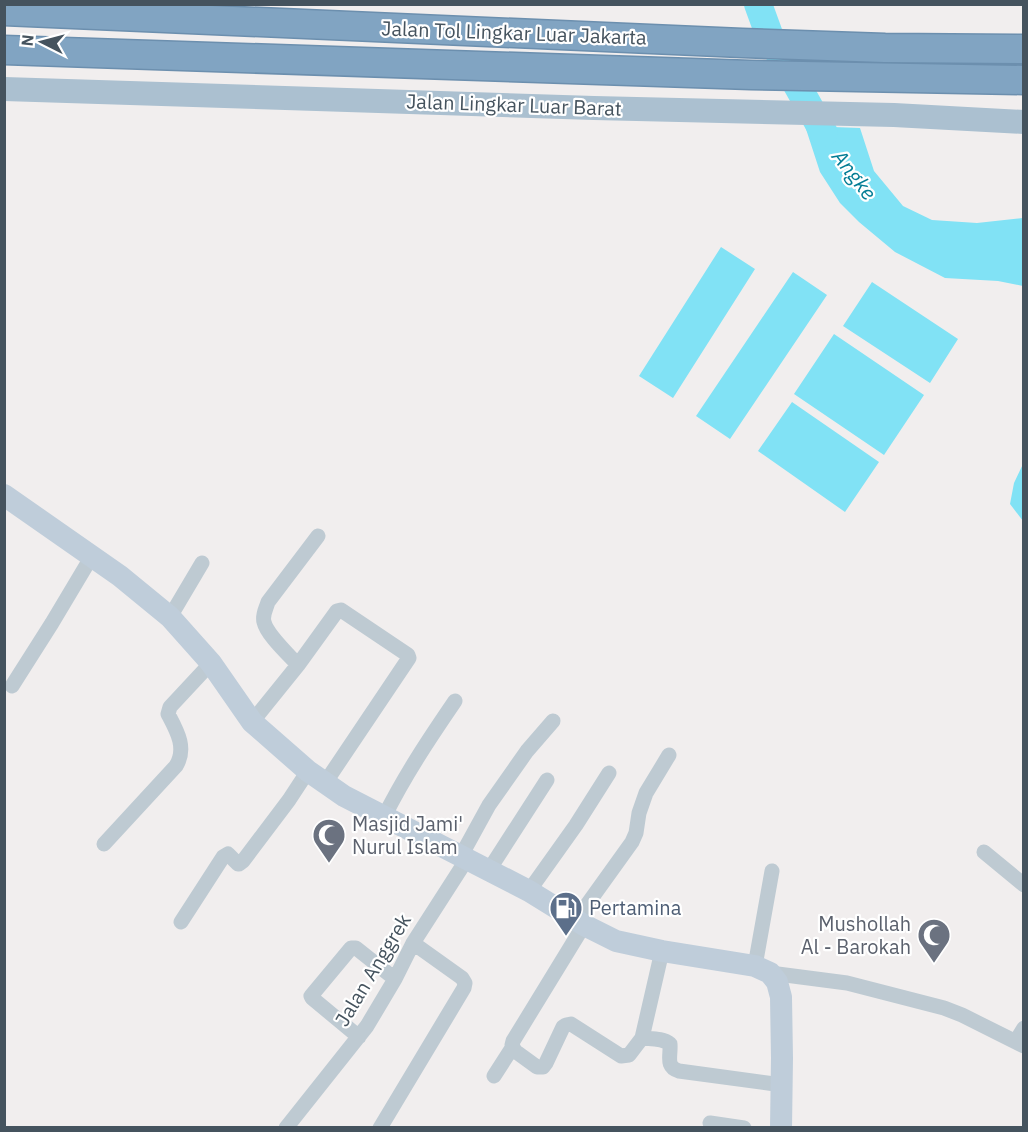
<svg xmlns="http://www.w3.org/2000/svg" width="1028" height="1132" font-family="'IBM Plex Sans',sans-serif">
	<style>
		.water { fill: #81e2f5 }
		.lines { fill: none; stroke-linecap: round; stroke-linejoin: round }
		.river { stroke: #81e2f5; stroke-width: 28 }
		.highway-casing { stroke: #6c8fae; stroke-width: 31 }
		.street { stroke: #becad2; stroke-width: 15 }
		.secondary { stroke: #bfcdda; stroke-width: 22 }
		.primary { stroke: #abc0d0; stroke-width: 24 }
		.highway { stroke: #81a4c2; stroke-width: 28 }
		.labels { text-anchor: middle; stroke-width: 4.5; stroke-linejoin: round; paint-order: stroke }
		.street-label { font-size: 20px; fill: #45535e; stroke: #fff }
		.worship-label { font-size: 20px; fill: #5b616d; stroke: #fff; text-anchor: start }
		.service-label { font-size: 20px; fill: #4e5e75; stroke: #fff; text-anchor: start }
		.water-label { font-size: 21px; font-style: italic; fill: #037d95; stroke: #fff }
	</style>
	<rect width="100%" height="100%" fill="#f1eeee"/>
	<path class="water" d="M 805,126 L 860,128 L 874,171 L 903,206 L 932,220 L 977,223 L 1023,218 L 1023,286 L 998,281 L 945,278 L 895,252 L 859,222 L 840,203 L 820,172 Z
		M 721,247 L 755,269 L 673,398 L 639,376 Z
		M 793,272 L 827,295 L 730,439 L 696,416 Z
		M 872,282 L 958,339 L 930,383 L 843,326 Z
		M 834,334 L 924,395 L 884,455 L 794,394 Z
		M 792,402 L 879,462 L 845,512 L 758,451 Z
		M 1023,464 L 1023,521 L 1010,504 L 1014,483 Z"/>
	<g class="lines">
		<path class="river" d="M 758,4 L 770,37 L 824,133"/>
		<g class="highway-casing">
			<path id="highway" d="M 4,11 L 742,43 L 885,48 L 1024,49
				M 4,50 L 751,75 L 1024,80"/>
		</g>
		<path class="street" d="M 170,617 L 202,563
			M 298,665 L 337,611 L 341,610 L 408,655 L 409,658 L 325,783
			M 12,686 L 52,623 L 92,556
			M 252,722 L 298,665 C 288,654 267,635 264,622 C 262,615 266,609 268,602 L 318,536
			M 384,817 C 405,775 429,739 455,701
			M 104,844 L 176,766 C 187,748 177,731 168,714 L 170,707 L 211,663
			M 984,852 L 1024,885
			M 461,856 L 489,805 L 527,751 L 553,721
			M 489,870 L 547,780
			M 529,891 L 576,825 L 609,773
			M 576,920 L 632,842 L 636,833 L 639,813 L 646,793 L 669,755
			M 181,922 L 223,857 L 228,854 L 238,864 L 239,864 L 243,861 L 289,800 L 308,771
			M 584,925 L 513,1041 L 512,1045 L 515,1051 L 537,1067 L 543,1067 L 546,1063 L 563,1027 L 566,1025 L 571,1024 L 621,1056 L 629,1055 L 642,1038 C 651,1039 663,1038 670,1044 C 671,1056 665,1067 679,1071 L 782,1085
			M 755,966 L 772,871
			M 770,973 L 847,983 L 944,1008 L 962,1015 L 1024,1046
			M 359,1037 L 312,998 L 311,996 L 351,948 L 356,948 L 395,979
			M 642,1038 L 662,951
			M 1016,1041 L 1024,1028
			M 494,1076 L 512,1048
			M 710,1123 L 744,1128
			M 286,1128 L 367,1026 L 395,979 L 413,943 L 467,859
			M 380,1128 L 464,988 L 465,983 L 462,978 L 413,943"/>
		<path class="secondary" d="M 4,495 L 120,576 L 170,617 L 211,663 L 252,722 L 308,771 L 344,796 L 529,891 L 584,925 L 616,941 L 662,951 L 755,966 L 770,973 L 777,982 L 781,997 L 782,1058 L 781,1128"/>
		<path class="primary" d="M 4,89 L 594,108 L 894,115 L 1024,122"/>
		<use href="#highway" class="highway"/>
	</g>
	<defs>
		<g id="mosque-pin" transform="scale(1.725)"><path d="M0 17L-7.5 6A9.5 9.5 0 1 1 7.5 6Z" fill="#6b7280" stroke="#fff"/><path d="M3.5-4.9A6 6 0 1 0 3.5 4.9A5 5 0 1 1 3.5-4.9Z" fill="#fff"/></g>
		<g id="fuel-pin" transform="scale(1.725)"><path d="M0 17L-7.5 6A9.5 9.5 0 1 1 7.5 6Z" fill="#5c6f8a" stroke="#fff"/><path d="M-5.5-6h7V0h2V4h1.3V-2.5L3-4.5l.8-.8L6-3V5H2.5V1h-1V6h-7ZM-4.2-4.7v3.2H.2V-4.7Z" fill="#fff"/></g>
	</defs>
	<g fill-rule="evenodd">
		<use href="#mosque-pin" x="329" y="835"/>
		<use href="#fuel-pin" x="566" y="908"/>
		<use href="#mosque-pin" x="934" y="935"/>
	</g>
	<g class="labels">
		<g class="street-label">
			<text transform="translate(514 33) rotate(2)" y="7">Jalan Tol Lingkar Luar Jakarta</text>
			<text transform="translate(514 105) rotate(2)" y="7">Jalan Lingkar Luar Barat</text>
			<text transform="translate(373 970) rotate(-59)" y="7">Jalan Anggrek</text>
		</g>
		<g class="worship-label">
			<text x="352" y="831">Masjid Jami'<tspan x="352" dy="23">Nurul Islam</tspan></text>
			<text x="911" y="931" text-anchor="end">Mushollah<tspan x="911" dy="23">Al - Barokah</tspan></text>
		</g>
		<g class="service-label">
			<text x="589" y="915">Pertamina</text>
		</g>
		<g class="water-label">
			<text transform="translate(854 175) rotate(52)" y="7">Angke</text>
		</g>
	</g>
	<rect width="1028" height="1132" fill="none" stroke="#45535e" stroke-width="12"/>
	<g transform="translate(42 42) rotate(276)" stroke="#ffffff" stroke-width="4.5" paint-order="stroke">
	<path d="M0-4.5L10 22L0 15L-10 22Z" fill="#45535e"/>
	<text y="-9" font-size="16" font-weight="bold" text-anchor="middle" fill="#45535e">N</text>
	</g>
</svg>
